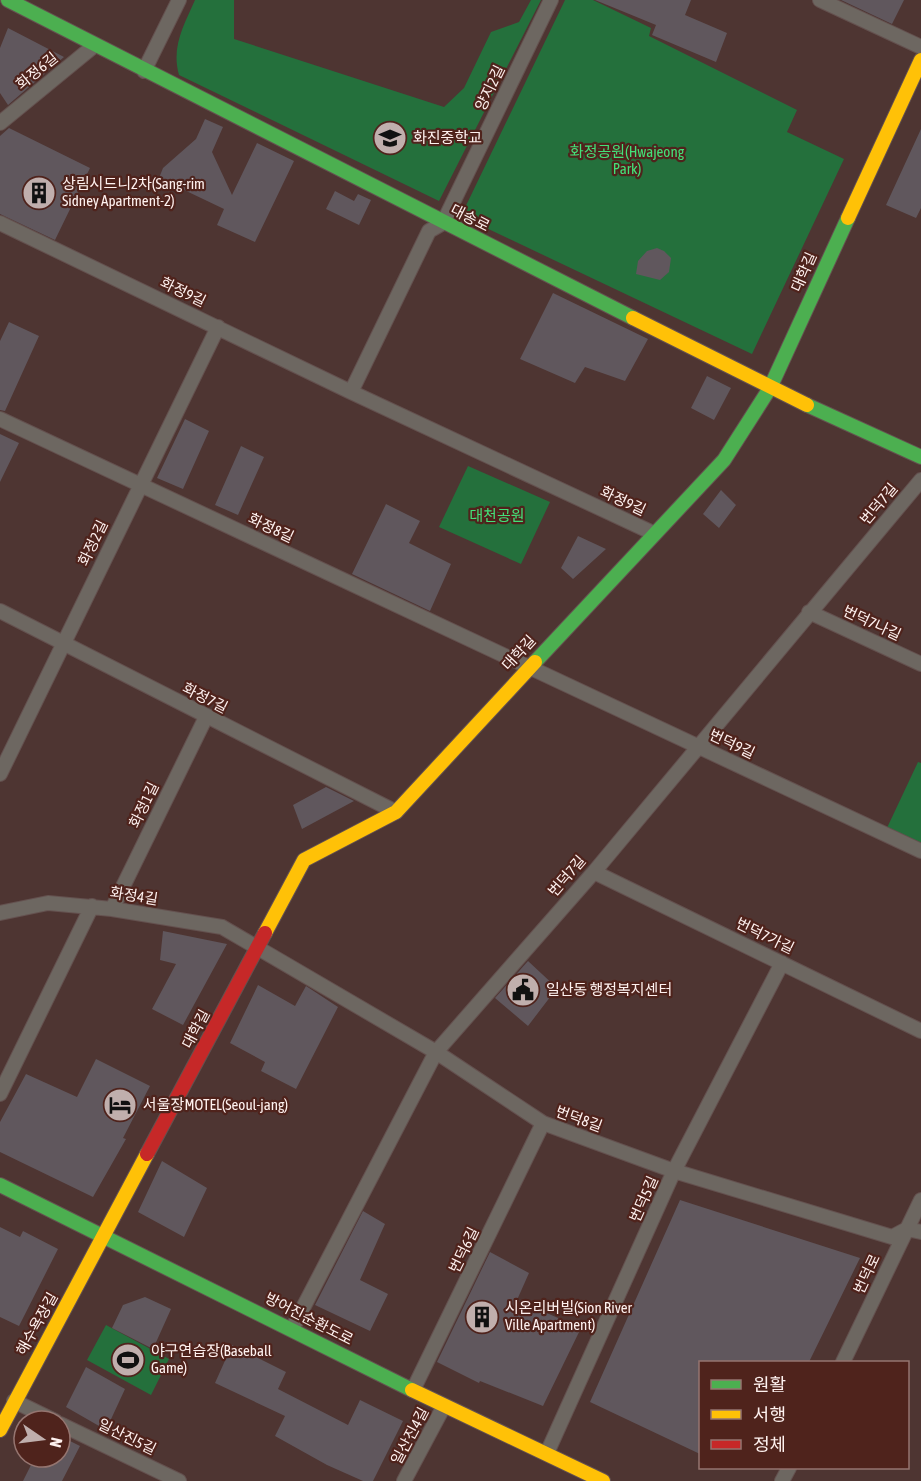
<svg xmlns="http://www.w3.org/2000/svg" width="921" height="1481" font-family="'Asap Condensed','Noto Sans KR',sans-serif">
	<style>
		.green { fill: #24703c }
		.building { fill: #60575d }
		.lines { fill: none; stroke-linecap: round; stroke-linejoin: round }
		.street-casing { stroke: #64514f; stroke-width: 16 }
		.fast-casing { stroke: #64514f; stroke-width: 16 }
		.slow-casing { stroke: #64514f; stroke-width: 16 }
		.jam-casing { stroke: #64514f; stroke-width: 16 }
		.street { stroke: #6d6761; stroke-width: 14 }
		.fast { stroke: #4caf50; stroke-width: 14 }
		.slow { stroke: #ffc107; stroke-width: 14 }
		.jam { stroke: #c62828; stroke-width: 14 }
		.labels { text-anchor: middle; stroke-width: 4.5; stroke-linejoin: round; paint-order: stroke }
		.street-label { font-size: 15px; fill: #fef1ef; stroke: #4f231c }
		.poi-label { font-size: 15px; fill: #fef1ef; stroke: #4f231c; text-anchor: start }
		.park-label { font-size: 15px; fill: #43e179; stroke: #4f231c }
	</style>
	<rect width="100%" height="100%" fill="#4e3532"/>
	<path class="green" d="M 195,0 L 234,0 L 234,39 L 444,107 L 464,88 L 491,32 L 519,22 L 531,0 L 541,0 L 439,201 L 179,75 C 171,47 184,25 195,0 Z
		M 565,0 L 593,0 L 651,28 L 649,36 L 797,110 L 787,132 L 844,159 L 752,354 L 461,216 Z
		M 468,466 L 550,502 L 521,564 L 439,527 Z
		M 918,762 L 921,763 L 921,848 L 886,830 Z
		M 106,1325 L 169,1359 L 151,1395 L 87,1360 Z"/>
	<path class="building" d="M 595,0 L 691,0 L 685,15 L 727,33 L 716,62 L 652,35 L 656,25 Z
		M 841,0 L 904,0 L 892,24 Z
		M 8,28 L 64,57 L 8,105 L 0,93 L 0,48 Z
		M 205,119 L 223,127 L 212,152 L 232,195 L 257,143 L 294,161 L 255,242 L 217,225 L 224,209 L 159,178 L 163,168 L 196,139 Z
		M 9,128 L 90,168 L 55,240 L 0,214 L 0,136 Z
		M 921,129 L 921,208 L 916,218 L 886,205 Z
		M 335,191 L 354,201 L 358,194 L 371,200 L 359,225 L 326,209 Z
		M 657,248 L 664,251 L 671,258 L 669,272 L 660,280 L 636,274 L 638,261 L 647,251 Z
		M 553,293 L 648,339 L 625,381 L 585,367 L 575,383 L 520,359 Z
		M 9,322 L 39,336 L 5,411 L 0,410 L 0,341 Z
		M 707,376 L 731,388 L 714,420 L 691,408 Z
		M 185,419 L 209,431 L 183,489 L 157,478 Z
		M 0,434 L 19,443 L 0,482 Z
		M 241,446 L 264,457 L 238,515 L 215,505 Z
		M 721,490 L 736,505 L 719,528 L 703,514 Z
		M 386,504 L 420,521 L 409,543 L 451,564 L 430,611 L 352,574 Z
		M 578,536 L 606,549 L 573,579 L 561,568 Z
		M 326,787 L 354,801 L 302,829 L 293,805 Z
		M 163,931 L 227,944 L 183,1025 L 152,1009 L 176,964 L 160,960 Z
		M 528,961 L 557,988 L 528,1026 L 495,998 Z
		M 258,985 L 295,1006 L 306,986 L 338,1007 L 296,1089 L 261,1071 L 265,1062 L 230,1043 Z
		M 96,1059 L 150,1086 L 123,1138 L 126,1139 L 93,1197 L 0,1152 L 0,1122 L 26,1074 L 77,1097 Z
		M 162,1161 L 207,1188 L 184,1237 L 138,1212 Z
		M 680,1200 L 860,1258 L 809,1362 L 700,1362 L 700,1454 L 590,1402 Z
		M 363,1211 L 385,1224 L 360,1280 L 388,1294 L 370,1331 L 315,1305 Z
		M 0,1227 L 20,1237 L 23,1231 L 58,1249 L 19,1326 L 0,1317 Z
		M 490,1252 L 529,1273 L 517,1300 L 581,1328 L 543,1406 L 480,1381 L 479,1383 L 437,1362 Z
		M 145,1297 L 171,1309 L 153,1349 L 112,1328 L 123,1305 Z
		M 232,1345 L 286,1372 L 278,1389 L 348,1425 L 360,1400 L 403,1421 L 373,1481 L 363,1481 L 327,1465 L 275,1436 L 285,1416 L 215,1383 Z
		M 86,1367 L 125,1389 L 106,1430 L 66,1407 Z
		M 60,1436 L 80,1446 L 62,1481 L 23,1481 L 35,1457 L 60,1457 Z"/>
	<g class="lines">
		<g class="street-casing">
			<path id="street" d="M 820,0 L 921,47
				M 144,71 L 179,0
				M 0,123 L 95,45
				M 0,223 L 351,392 L 653,533
				M 351,392 L 429,231 L 443,223 L 551,0
				M 0,419 L 921,851
				M 0,611 L 396,812
				M 809,612 L 921,664
				M 0,774 L 218,327
				M 594,872 L 921,1031
				M 112,909 L 206,717
				M 0,913 L 48,903 L 112,909 L 222,927 L 436,1052 L 543,1123 L 674,1171 L 892,1237 L 907,1229 L 921,1232
				M 0,1094 L 92,906
				M 292,1329 L 436,1052 L 594,872 L 921,480
				M 843,1362 L 921,1200
				M 413,1390 L 543,1123
				M 14,1401 L 55,1421
				M 60,1424 L 179,1481
				M 547,1453 L 674,1171 L 782,963
				M 404,1481 L 444,1406
				M 782,1481 L 789,1468"/>
		</g>
		<g class="fast-casing">
			<path id="fast" d="M 8,0 L 633,318
				M 807,405 L 921,457
				M 535,662 L 724,460 L 770,388 L 848,218
				M 0,1185 L 412,1390"/>
		</g>
		<g class="slow-casing">
			<path id="slow" d="M 848,218 L 921,60
				M 633,318 L 807,405
				M 265,933 L 304,860 L 396,812 L 535,662
				M 412,1390 L 603,1481
				M 0,1430 L 147,1154"/>
		</g>
		<g class="jam-casing">
			<path id="jam" d="M 147,1154 L 265,933"/>
		</g>
		<use href="#street" class="street"/>
		<use href="#fast" class="fast"/>
		<use href="#slow" class="slow"/>
		<use href="#jam" class="jam"/>
	</g>
	<defs>
		<g id="school-disc" transform="scale(1.725)"><circle r="9.5" fill="#c0afad" stroke="#4f231c"/><path d="M0-5L7-2L0 1L-7-2ZM-4 1L0 2.5L4 1V4Q0 6-4 4Z" fill="#111"/></g>
		<g id="building-disc" transform="scale(1.725)"><circle r="9.5" fill="#c0afad" stroke="#4f231c"/><path d="M-4-6H4V6H1V3H-1V6H-4ZM-2.5-4.3h1.7v1.8h-1.7ZM.8-4.3h1.7v1.8H.8ZM-2.5-1h1.7V.8h-1.7ZM.8-1h1.7V.8H.8Z" fill="#111"/></g>
		<g id="civic-disc" transform="scale(1.725)"><circle r="9.5" fill="#c0afad" stroke="#4f231c"/><path d="M-.6-6.5H3V-4.5H.6V-3L4-1V1h2V6H-6V1h2V-1L-.6-3ZM-1.2 2.5V6h2.4V2.5Z" fill="#111"/></g>
		<g id="hotel-disc" transform="scale(1.725)"><circle r="9.5" fill="#c0afad" stroke="#4f231c"/><path d="M-6-4.5h1.5V1H6V5H4.5V3h-9V5H-6ZM-4 0a1.8 1.8 0 1 1 3.6 0ZM.5 0V-2.5h3Q6-2.5 6 0Z" fill="#111"/></g>
		<g id="stadium-disc" transform="scale(1.725)"><circle r="9.5" fill="#c0afad" stroke="#4f231c"/><path d="M0-5a6.5 5 0 1 0 0 10a6.5 5 0 1 0 0-10ZM-3.5-1.8h7v3.6h-7Z" fill="#111"/></g>
	</defs>
	<g fill-rule="evenodd">
		<use href="#school-disc" x="390" y="138"/>
		<use href="#building-disc" x="39" y="193"/>
		<use href="#civic-disc" x="523" y="990"/>
		<use href="#hotel-disc" x="120" y="1105"/>
		<use href="#building-disc" x="482" y="1317"/>
		<use href="#stadium-disc" x="128" y="1360"/>
	</g>
	<g class="labels">
		<g class="street-label">
			<text transform="translate(37 71) rotate(-39)" y="5">화정6길</text>
			<text transform="translate(490 88) rotate(-64)" y="5">양지2길</text>
			<text transform="translate(470 218) rotate(27)" y="5">대송로</text>
			<text transform="translate(804 272) rotate(-66)" y="5">대학길</text>
			<text transform="translate(183 292) rotate(26)" y="5">화정9길</text>
			<text transform="translate(623 501) rotate(25)" y="5">화정9길</text>
			<text transform="translate(879 504) rotate(-50)" y="5">번덕7길</text>
			<text transform="translate(271 528) rotate(25)" y="5">화정8길</text>
			<text transform="translate(93 543) rotate(-64)" y="5">화정2길</text>
			<text transform="translate(872 623) rotate(25)" y="5">번덕7나길</text>
			<text transform="translate(519 653) rotate(-47)" y="5">대학길</text>
			<text transform="translate(205 698) rotate(27)" y="5">화정7길</text>
			<text transform="translate(732 744) rotate(25)" y="5">번덕9길</text>
			<text transform="translate(144 805) rotate(-64)" y="5">화정1길</text>
			<text transform="translate(567 876) rotate(-49)" y="5">번덕7길</text>
			<text transform="translate(134 896) rotate(9)" y="5">화정4길</text>
			<text transform="translate(765 936) rotate(26)" y="5">번덕7가길</text>
			<text transform="translate(196 1029) rotate(-62)" y="5">대학길</text>
			<text transform="translate(579 1119) rotate(20)" y="5">번덕8길</text>
			<text transform="translate(644 1199) rotate(-66)" y="5">번덕5길</text>
			<text transform="translate(464 1250) rotate(-64)" y="5">번덕6길</text>
			<text transform="translate(867 1274) rotate(-65)" y="5">번덕로</text>
			<text transform="translate(309 1319) rotate(27)" y="5">방어진순환도로</text>
			<text transform="translate(37 1324) rotate(-61)" y="5">해수욕장길</text>
			<text transform="translate(410 1436) rotate(-62)" y="5">일산진4길</text>
			<text transform="translate(127 1437) rotate(26)" y="5">일산진5길</text>
		</g>
		<g class="poi-label">
			<text x="413" y="143">화진중학교</text>
			<text x="62" y="189">상림시드니2차(Sang-rim<tspan x="62" dy="17">Sidney Apartment-2)</tspan></text>
			<text x="546" y="995">일산동 행정복지센터</text>
			<text x="143" y="1110">서울장MOTEL(Seoul-jang)</text>
			<text x="505" y="1313">시온리버빌(Sion River<tspan x="505" dy="17">Ville Apartment)</tspan></text>
			<text x="151" y="1356">야구연습장(Baseball<tspan x="151" dy="17">Game)</tspan></text>
		</g>
		<g class="park-label">
			<text x="627" y="157">화정공원(Hwajeong<tspan x="627" dy="17">Park)</tspan></text>
			<text x="497" y="521">대천공원</text>
		</g>
	</g>
	<rect x="699" y="1361" width="210" height="108" fill="#4f231c" stroke="#957570" stroke-width="1.5"/>
	<rect x="711" y="1380" width="30" height="9" fill="#4caf50" stroke="#957570" stroke-width="1.5"/>
	<text x="753" y="1391" font-size="18" fill="#fef1ef">원활</text>
	<rect x="711" y="1410" width="30" height="9" fill="#ffc107" stroke="#957570" stroke-width="1.5"/>
	<text x="753" y="1421" font-size="18" fill="#fef1ef">서행</text>
	<rect x="711" y="1440" width="30" height="9" fill="#c62828" stroke="#957570" stroke-width="1.5"/>
	<text x="753" y="1451" font-size="18" fill="#fef1ef">정체</text>
	<g transform="translate(42 1439) rotate(104)"><circle r="28" fill="#4f231c" stroke="#957570" stroke-width="1.5"/>
	<path d="M0-4.5L10 22L0 15L-10 22Z" fill="#c0afad"/>
	<text y="-9" font-size="16" font-weight="bold" text-anchor="middle" fill="#fef1ef">N</text>
	</g>
</svg>
